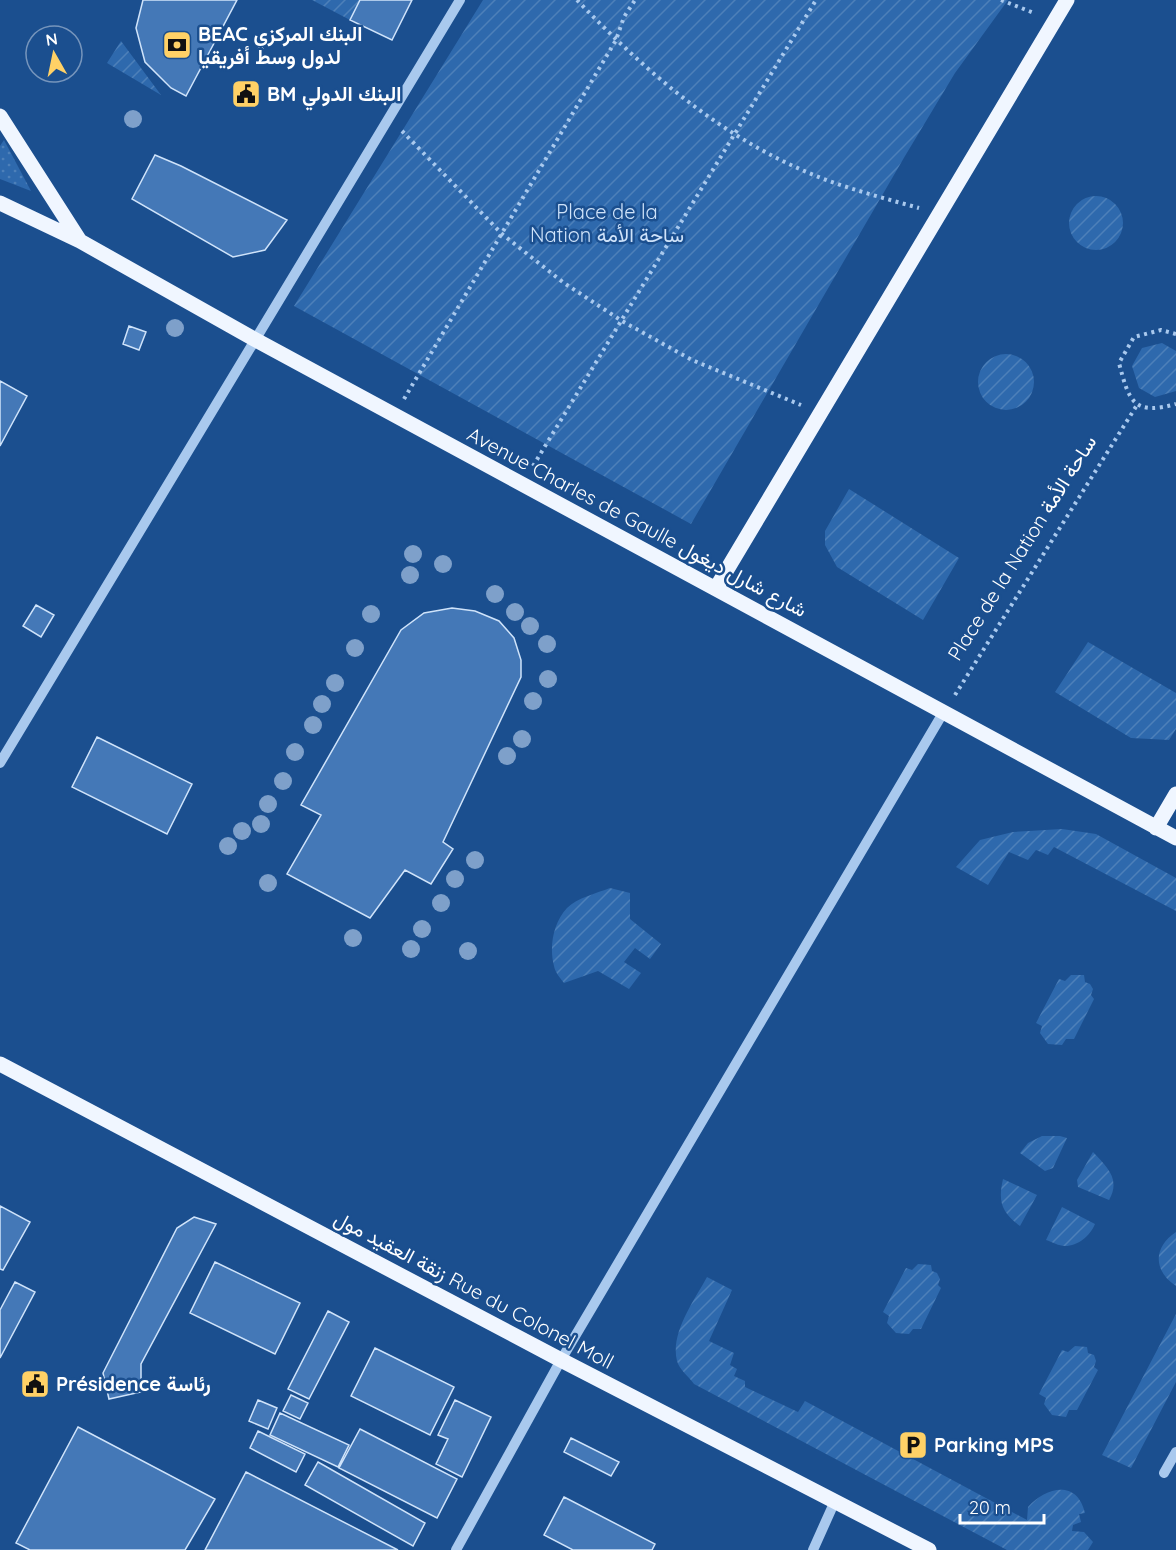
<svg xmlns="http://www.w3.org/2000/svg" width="1176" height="1550" font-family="Quicksand,Vazirmatn,sans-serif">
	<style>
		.grass { fill: url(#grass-dots) }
		.garden { fill: url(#garden-furrows) }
		.building { fill: #4478b7; stroke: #cfe3fa; stroke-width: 1.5 }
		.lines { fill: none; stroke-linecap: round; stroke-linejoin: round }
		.path { stroke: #a9c9ee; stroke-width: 4; stroke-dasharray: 3 4.5; stroke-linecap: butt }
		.minor { stroke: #a9c9ee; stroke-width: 10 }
		.major { stroke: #f0f6ff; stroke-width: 15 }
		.tree { fill: #7ea0ca }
		.labels { text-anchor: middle; stroke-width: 5; stroke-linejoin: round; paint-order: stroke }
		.poi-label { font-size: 20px; font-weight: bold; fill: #fff; stroke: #1b4f8f; text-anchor: start }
		.park-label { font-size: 20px; fill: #cfe3fa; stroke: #1b4f8f }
		.street-label { font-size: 20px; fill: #fff; stroke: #1b4f8f }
	</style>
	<defs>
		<pattern id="grass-dots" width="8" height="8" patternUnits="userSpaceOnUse" patternTransform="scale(1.5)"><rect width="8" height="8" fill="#2e69ad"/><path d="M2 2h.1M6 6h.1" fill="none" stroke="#4d80b9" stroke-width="1.8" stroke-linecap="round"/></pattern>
		<pattern id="garden-furrows" width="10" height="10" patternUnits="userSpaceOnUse" patternTransform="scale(1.5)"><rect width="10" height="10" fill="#2e69ad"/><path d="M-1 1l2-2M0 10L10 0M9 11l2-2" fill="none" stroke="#4d80b9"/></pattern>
	</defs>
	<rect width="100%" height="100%" fill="#1b4f8f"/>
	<path class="grass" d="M 4,140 L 31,191 L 0,179 L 0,146 Z"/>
	<path class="garden" d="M 312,0 L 360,0 L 350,20 Z
		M 483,0 L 1008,0 L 955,73 L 905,156 L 691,524 L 294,306 Z
		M 121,41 L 161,95 L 107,63 Z
		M1069 223a27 27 0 1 1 54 0a27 27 0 1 1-54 0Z
		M 1162,343 L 1176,351 L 1176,391 L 1155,397 L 1139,388 L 1132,366 L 1142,348 Z
		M978 382a28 28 0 1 1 56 0a28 28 0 1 1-56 0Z
		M 849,489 L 959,558 L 923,620 L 837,567 L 825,545 L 825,531 Z
		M 1088,642 L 1176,693 L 1176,729 L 1169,740 L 1131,738 L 1055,692 Z
		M 1062,829 L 1096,834 L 1176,878 L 1176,911 L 1054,847 L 1048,855 L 1036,850 L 1028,860 L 1009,852 L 988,885 L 956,867 L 980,840 L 1013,832 Z
		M 610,888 L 630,893 L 630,919 L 661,944 L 650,959 L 635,948 L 624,962 L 641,973 L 629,989 L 598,971 L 564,983 C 560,978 555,972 554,966 C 549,947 553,923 567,908 C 577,898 597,893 610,888 Z
		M 1071,975 L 1084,975 L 1085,982 L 1090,984 L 1093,989 L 1091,995 L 1094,999 L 1074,1039 L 1066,1039 L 1062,1045 L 1048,1044 L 1040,1033 L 1042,1026 L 1036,1023 L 1059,979 L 1065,981 Z
		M 1042,1136 L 1060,1136 L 1067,1138 L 1053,1168 L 1045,1171 L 1020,1153 L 1028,1143 Z
		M 1093,1152 C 1107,1167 1121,1179 1109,1200 L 1078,1187 L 1077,1180 Z
		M 1003,1179 L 1037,1195 L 1020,1226 C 1001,1212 998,1201 1003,1179 Z
		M 1062,1207 L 1095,1224 C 1090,1236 1078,1246 1065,1246 C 1059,1246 1052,1242 1046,1240 Z
		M 1176,1232 L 1176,1286 C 1153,1271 1153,1247 1176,1232 Z
		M 918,1264 L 931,1265 L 932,1271 L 937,1273 L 940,1279 L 938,1285 L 941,1288 L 921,1329 L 913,1329 L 909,1334 L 896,1333 L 887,1323 L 889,1316 L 883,1312 L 906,1268 L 912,1270 Z
		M 707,1277 L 732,1290 L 709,1341 L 734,1353 L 730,1365 L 737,1369 L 734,1376 L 745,1381 L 745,1387 L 798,1412 L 805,1401 L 1027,1520 L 1028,1507 C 1046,1487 1077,1479 1085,1513 L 1079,1514 L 1081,1522 L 1073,1525 L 1072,1531 L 1084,1532 L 1093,1542 L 1088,1550 L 1007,1550 L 694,1384 C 689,1377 679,1369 677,1361 C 670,1333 694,1301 707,1277 Z
		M 1176,1314 L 1176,1382 L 1131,1468 L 1102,1455 Z
		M 1075,1346 L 1087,1347 L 1088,1353 L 1094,1355 L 1096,1361 L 1094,1367 L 1098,1370 L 1077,1410 L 1069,1410 L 1066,1417 L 1052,1415 L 1044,1404 L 1046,1398 L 1039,1394 L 1062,1350 L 1068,1352 Z"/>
	<path class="building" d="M 143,0 L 237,0 L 186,96 L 171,88 L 145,62 L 136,28 Z
		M 360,0 L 412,0 L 392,40 L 350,20 Z
		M 155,155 L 181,166 L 287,220 L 265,250 L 233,257 L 132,199 Z
		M 129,326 L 146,332 L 139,350 L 123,344 Z
		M 0,381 L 27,396 L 0,446 Z
		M 36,605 L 54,615 L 41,637 L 23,626 Z
		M 452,608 L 475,611 L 499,621 L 514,638 L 521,660 L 521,677 L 443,842 L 453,849 L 431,884 L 405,870 L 370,918 L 287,874 L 321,815 L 301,805 L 401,630 L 424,613 Z
		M 97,737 L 192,784 L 167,834 L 72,787 Z
		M 0,1206 L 30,1222 L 3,1270 L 0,1269 Z
		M 194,1217 L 216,1224 L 141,1364 L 141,1392 L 109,1399 L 103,1373 L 177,1228 Z
		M 215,1262 L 300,1303 L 275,1354 L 190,1313 Z
		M 15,1282 L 35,1292 L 0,1358 L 0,1310 Z
		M 328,1311 L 349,1322 L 309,1399 L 288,1389 Z
		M 375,1348 L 454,1387 L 430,1435 L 351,1396 Z
		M 291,1395 L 308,1403 L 300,1419 L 283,1411 Z
		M 258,1400 L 277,1408 L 268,1429 L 249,1421 Z
		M 455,1400 L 491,1417 L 462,1477 L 436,1464 L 448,1439 L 438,1435 Z
		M 280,1413 L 349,1445 L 338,1467 L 270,1435 Z
		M 78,1427 L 215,1499 L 185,1550 L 30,1550 L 16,1543 Z
		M 360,1429 L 457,1479 L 437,1518 L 339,1468 Z
		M 258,1431 L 305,1454 L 296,1472 L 250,1448 Z
		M 571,1438 L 619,1462 L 611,1476 L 564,1452 Z
		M 318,1462 L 425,1523 L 413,1546 L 305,1485 Z
		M 246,1472 L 398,1550 L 205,1550 Z
		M 564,1497 L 655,1544 L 652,1550 L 573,1550 L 544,1535 Z"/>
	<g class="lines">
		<path class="path" d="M 577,0 C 642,68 715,132 802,170 C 840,187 880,197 919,208
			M 1001,0 L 1034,13
			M 402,131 L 502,234 L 564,283 L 622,321 L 692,360 L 801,405
			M 1176,334 L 1161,330 L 1134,337 L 1119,363 C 1129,401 1133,416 1176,404
			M 404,399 L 616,40 L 624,17 L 635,0
			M 533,466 L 816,0
			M 955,695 L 1137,405"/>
		<path class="minor" d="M 0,763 L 460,0
			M 1164,1473 L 1176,1452
			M 456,1550 L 561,1360 L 943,713
			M 813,1550 L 835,1501"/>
		<path class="major" d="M 0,116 L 80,241
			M 0,203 L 80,241 L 254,339 L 1176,838
			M 716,588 L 1067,0
			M 1156,828 L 1176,794
			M 0,1064 L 561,1360 L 929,1550"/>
	</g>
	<g class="tree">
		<circle cx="133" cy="119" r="9"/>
		<circle cx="175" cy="328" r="9"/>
		<circle cx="413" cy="554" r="9"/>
		<circle cx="443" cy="564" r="9"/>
		<circle cx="410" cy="575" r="9"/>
		<circle cx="495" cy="594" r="9"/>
		<circle cx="515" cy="612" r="9"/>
		<circle cx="371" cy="614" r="9"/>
		<circle cx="530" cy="626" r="9"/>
		<circle cx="547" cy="644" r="9"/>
		<circle cx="355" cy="648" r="9"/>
		<circle cx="548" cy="679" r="9"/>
		<circle cx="335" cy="683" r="9"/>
		<circle cx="533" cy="701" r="9"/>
		<circle cx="322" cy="704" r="9"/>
		<circle cx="313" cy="725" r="9"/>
		<circle cx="522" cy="739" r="9"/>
		<circle cx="295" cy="752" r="9"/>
		<circle cx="507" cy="756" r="9"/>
		<circle cx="283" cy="781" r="9"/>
		<circle cx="268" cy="804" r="9"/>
		<circle cx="261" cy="824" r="9"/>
		<circle cx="242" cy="831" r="9"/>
		<circle cx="228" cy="846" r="9"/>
		<circle cx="475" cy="860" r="9"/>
		<circle cx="455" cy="879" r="9"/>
		<circle cx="268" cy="883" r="9"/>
		<circle cx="441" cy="903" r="9"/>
		<circle cx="422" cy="929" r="9"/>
		<circle cx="353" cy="938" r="9"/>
		<circle cx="411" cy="949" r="9"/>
		<circle cx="468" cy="951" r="9"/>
	</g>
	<defs>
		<g id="bank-square" transform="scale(1.5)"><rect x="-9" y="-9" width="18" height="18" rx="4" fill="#ffd166" stroke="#1b4f8f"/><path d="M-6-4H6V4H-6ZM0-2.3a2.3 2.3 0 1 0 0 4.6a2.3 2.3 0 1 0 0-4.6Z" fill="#111"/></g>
		<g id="civic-square" transform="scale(1.5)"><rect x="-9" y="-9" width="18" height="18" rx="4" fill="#ffd166" stroke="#1b4f8f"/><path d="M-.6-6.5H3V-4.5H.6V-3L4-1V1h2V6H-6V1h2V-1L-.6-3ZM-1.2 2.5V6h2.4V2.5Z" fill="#111"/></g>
		<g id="parking-square" transform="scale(1.5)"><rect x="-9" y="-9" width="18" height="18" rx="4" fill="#ffd166" stroke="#1b4f8f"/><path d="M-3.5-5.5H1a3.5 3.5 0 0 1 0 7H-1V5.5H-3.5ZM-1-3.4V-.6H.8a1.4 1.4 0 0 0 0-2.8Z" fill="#111"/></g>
	</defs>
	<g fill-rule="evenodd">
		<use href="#bank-square" x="177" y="45"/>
		<use href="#civic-square" x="246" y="94"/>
		<use href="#civic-square" x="35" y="1384"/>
		<use href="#parking-square" x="913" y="1445"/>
	</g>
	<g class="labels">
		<g class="poi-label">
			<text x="198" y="41">BEAC البنك المركزي<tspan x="198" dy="23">لدول وسط أفريقيا</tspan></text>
			<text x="267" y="101">BM البنك الدولي</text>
			<text x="56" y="1391">Présidence رئاسة</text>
			<text x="934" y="1452">Parking MPS</text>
		</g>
		<g class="park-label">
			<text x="607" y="219">Place de la<tspan x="607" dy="23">Nation ساحة الأمة</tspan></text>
		</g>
		<g class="street-label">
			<text transform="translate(637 522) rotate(28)" y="7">Avenue Charles de Gaulle شارع شارل ديغول</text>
			<text transform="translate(1022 548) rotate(-58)" y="7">Place de la Nation ساحة الأمة</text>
			<text transform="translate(474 1290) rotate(28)" y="7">زنقة العقيد مول Rue du Colonel Moll</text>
		</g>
	</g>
	<g transform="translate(54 54) rotate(351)"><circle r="28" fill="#1b4f8f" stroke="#7695bc" stroke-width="1.5"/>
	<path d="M0-4.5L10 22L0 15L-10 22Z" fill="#ffd166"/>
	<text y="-9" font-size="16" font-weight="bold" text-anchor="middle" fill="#ffffff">N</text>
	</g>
	<path d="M960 1514v9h84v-9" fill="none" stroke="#ffffff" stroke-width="3"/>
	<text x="969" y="1514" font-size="18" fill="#ffffff" stroke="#1b4f8f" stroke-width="4.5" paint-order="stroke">20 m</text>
</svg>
